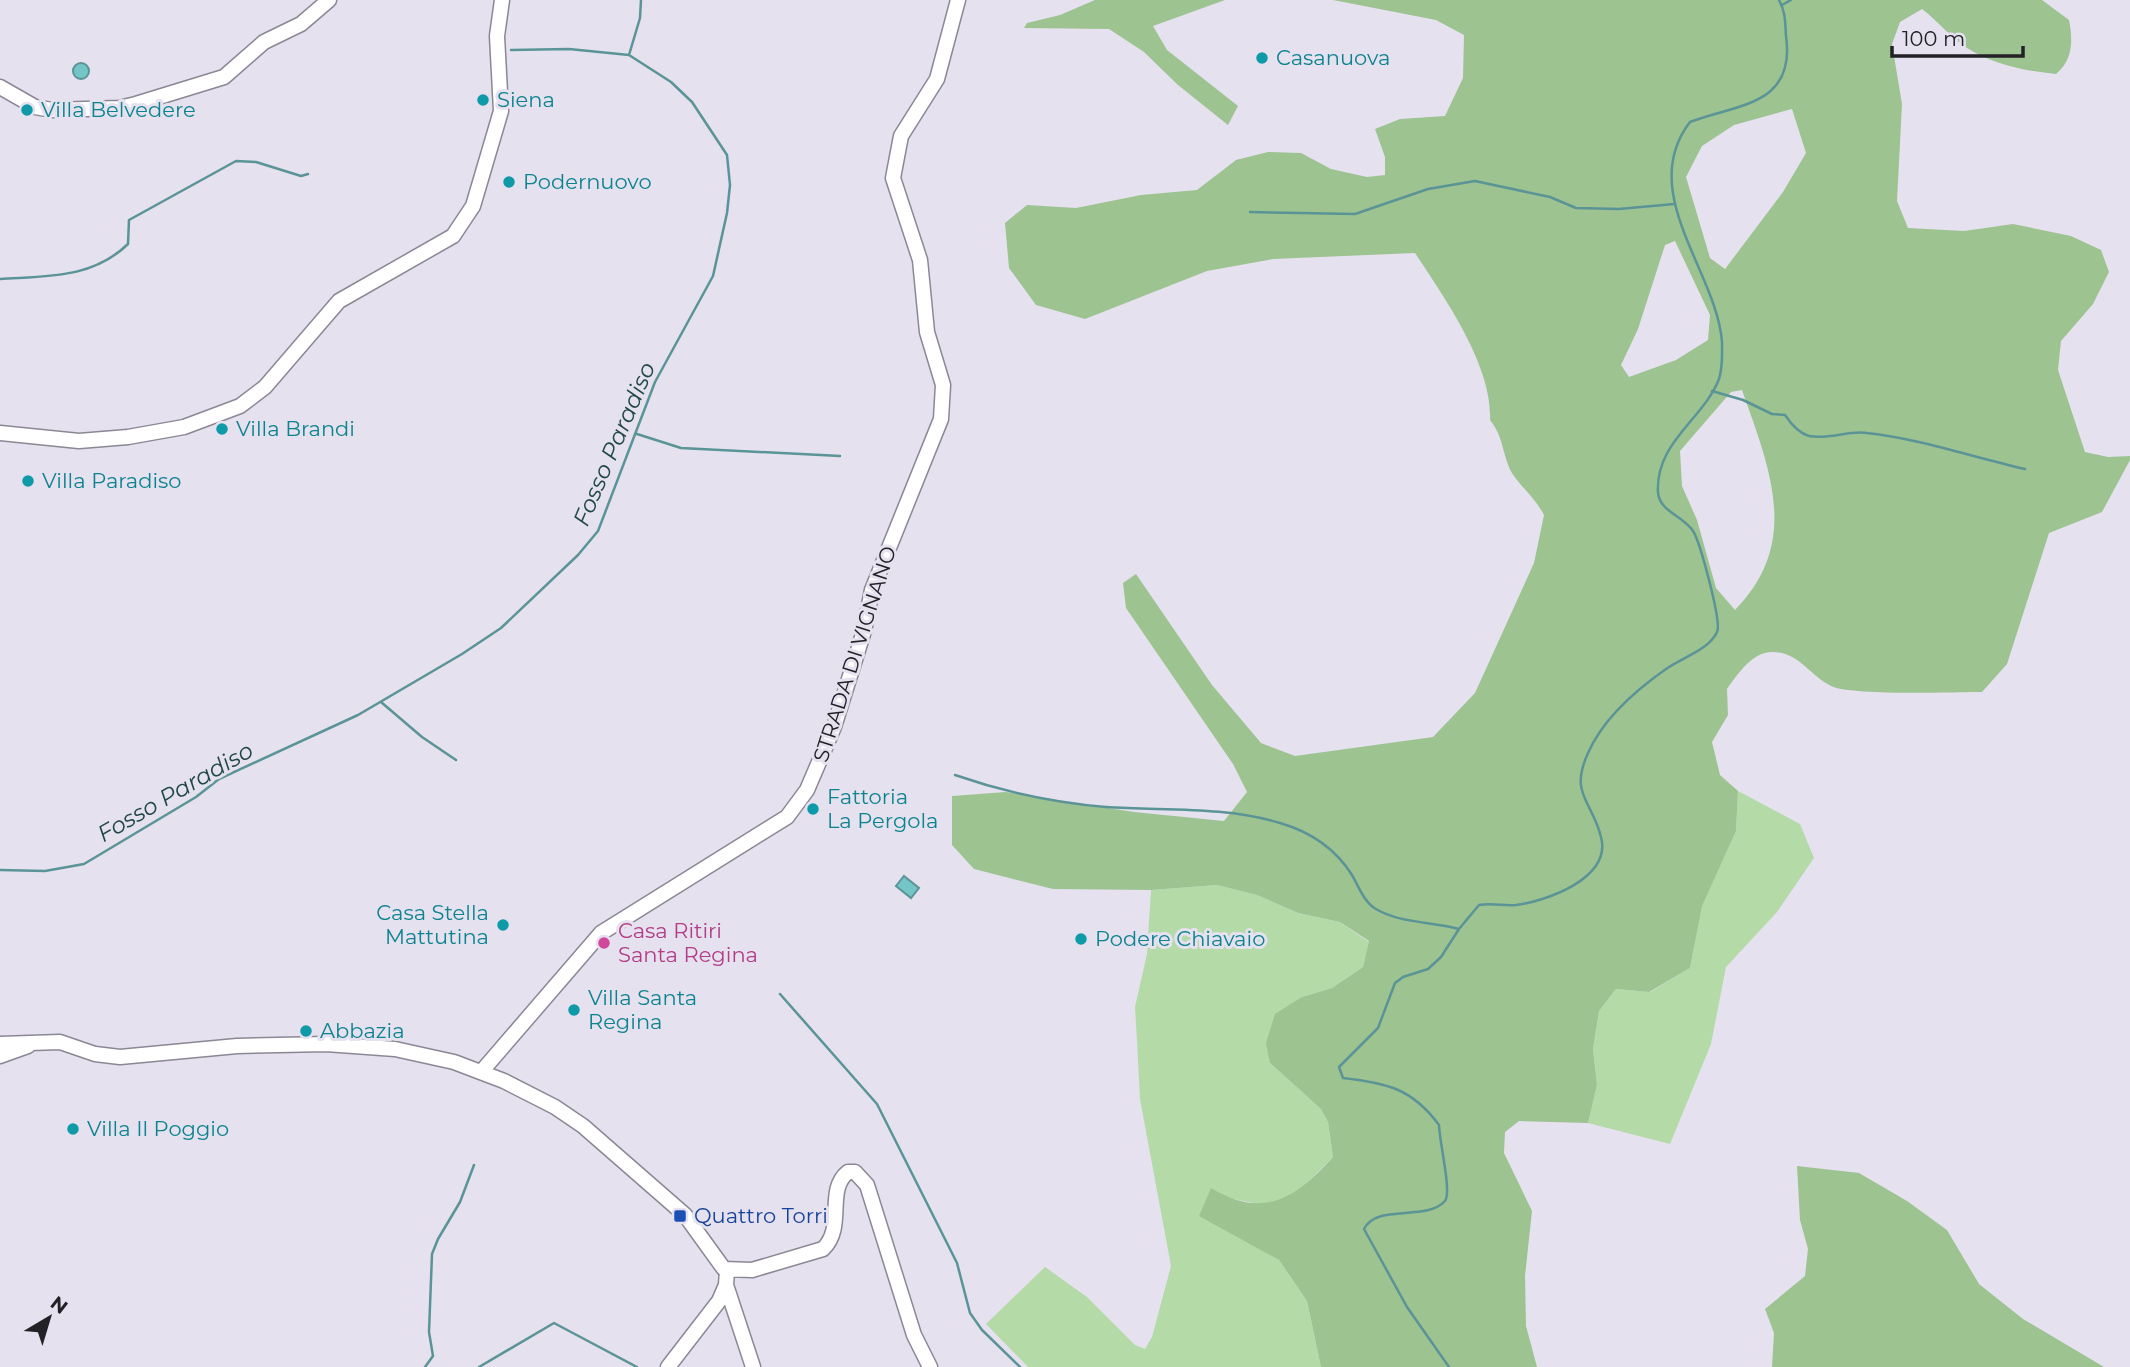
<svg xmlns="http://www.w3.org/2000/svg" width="2130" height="1367" font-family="Montserrat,sans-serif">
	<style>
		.green { fill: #b4daa8 }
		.forest { fill: #9dc391; fill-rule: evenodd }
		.water { fill: #74c5c6; stroke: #5b9496; stroke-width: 2 }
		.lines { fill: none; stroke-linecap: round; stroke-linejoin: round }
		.stream { stroke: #5b9496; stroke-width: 2.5 }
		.minor-casing { stroke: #8b8794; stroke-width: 17 }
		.minor { stroke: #fff; stroke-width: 14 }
		.culture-dot { fill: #0f9aa8; stroke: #e5e1ef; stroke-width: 2.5 }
		.hotel-dot { fill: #d1479c; stroke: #e5e1ef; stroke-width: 2.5 }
		.transit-dot { fill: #1a4fb4; stroke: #e5e1ef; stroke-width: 2.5 }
		.labels { text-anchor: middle; stroke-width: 6; stroke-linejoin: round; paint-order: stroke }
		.culture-label { font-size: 21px; fill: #0d838f; stroke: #e5e1ef; text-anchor: start }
		.street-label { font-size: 21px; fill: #222126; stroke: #e5e1ef }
		.hotel-label { font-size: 21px; fill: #b23c85; stroke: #e5e1ef; text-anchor: start }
		.transit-label { font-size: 21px; fill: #164399; stroke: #e5e1ef; text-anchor: start }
		.water-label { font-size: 23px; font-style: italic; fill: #204747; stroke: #e5e1ef }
	</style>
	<rect width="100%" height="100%" fill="#e5e1ef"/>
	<path class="green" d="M 1738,791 L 1800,824 L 1814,858 L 1777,912 L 1726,967 L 1711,1044 L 1670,1144 L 1588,1123 L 1597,1085 L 1593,1049 L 1599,1011 L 1616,989 L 1650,992 L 1690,968 L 1702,905 L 1736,831 Z
		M 1217,885 L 1257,895 L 1298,913 L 1340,922 L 1369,942 L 1363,967 L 1332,988 L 1302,997 L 1270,1063 L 1321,1109 L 1328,1122 L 1333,1157 L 1297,1193 L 1265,1205 L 1227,1198 L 1200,1215 L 1279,1260 L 1307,1301 L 1321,1367 L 1028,1367 L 986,1324 L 1045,1267 L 1087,1297 L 1135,1345 L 1145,1349 L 1152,1337 L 1171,1266 L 1140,1099 L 1137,1041 L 1135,1007 L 1147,954 L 1151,890 Z"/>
	<path class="forest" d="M 1095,0 L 1225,0 L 1153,26 L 1167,50 L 1238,106 L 1228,125 L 1178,85 L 1144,52 L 1109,29 L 1024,28 L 1027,23 L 1060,15 Z
		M 1333,0 L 2042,0 L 2069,20 C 2073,41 2073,60 2056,74 C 2026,71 1994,65 1967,48 C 1952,39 1938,21 1922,9 L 1900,22 L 1892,44 L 1902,104 L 1897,201 L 1908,228 L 1964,231 L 2013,224 L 2071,236 L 2101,250 L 2109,272 L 2093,304 L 2061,341 L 2058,370 L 2085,452 L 2108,457 L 2130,456 L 2130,460 L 2102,512 L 2049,533 L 2007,664 L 1982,692 C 1953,692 1852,696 1831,686 C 1810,676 1798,651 1771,652 C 1751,653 1737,675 1727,689 L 1728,715 L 1712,742 L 1720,775 L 1738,791 L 1736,831 L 1702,906 L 1690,968 L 1649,992 L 1616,989 L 1599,1011 L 1593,1049 L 1597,1085 L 1588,1123 L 1519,1121 L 1505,1132 L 1504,1153 L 1532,1211 L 1525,1276 L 1526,1326 L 1537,1367 L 1321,1367 L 1307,1301 L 1279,1260 L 1199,1216 L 1211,1188 C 1264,1220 1296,1198 1333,1157 L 1328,1122 L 1321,1109 L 1270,1063 L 1266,1043 L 1275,1014 L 1302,997 L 1332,988 L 1363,967 L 1369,941 L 1340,922 L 1298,913 L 1257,895 L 1217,885 L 1151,890 L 1053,889 L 974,869 L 952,845 L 952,796 L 1006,792 L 1134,812 L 1224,821 L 1247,792 L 1233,764 L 1126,608 L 1123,583 L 1136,574 L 1212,685 L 1261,743 L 1295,756 L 1433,737 L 1475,693 L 1534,563 L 1544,515 C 1534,497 1524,490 1514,476 C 1502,459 1505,438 1490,420 C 1493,366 1444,297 1415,253 L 1273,259 L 1207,271 L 1085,319 L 1036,305 L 1009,268 L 1005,223 L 1027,205 L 1076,208 L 1141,195 L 1197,190 L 1236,160 L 1268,152 L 1301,153 L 1331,169 L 1367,177 L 1385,175 L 1385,157 L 1375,129 L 1400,119 L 1445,116 L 1463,78 L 1464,35 L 1436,20 ZM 1792,109 L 1806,153 L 1783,192 L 1725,269 L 1710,258 L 1686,177 L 1702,146 L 1734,125 ZM 1675,241 L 1710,315 L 1708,340 L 1676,360 L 1629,377 L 1621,365 L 1638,329 L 1665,245 ZM 1742,390 C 1769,467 1802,542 1735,610 L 1716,588 L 1697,520 L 1682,486 L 1680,451 L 1731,392 Z
		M 1797,1166 L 1859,1173 L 1907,1201 L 1947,1230 L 1979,1284 L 2023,1319 L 2104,1367 L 1772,1367 L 1774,1333 L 1765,1309 L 1805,1276 L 1808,1249 L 1800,1220 Z"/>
	<path class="water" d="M73 71a8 8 0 1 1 16 0a8 8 0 1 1-16 0Z
		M 904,876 L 919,888 L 911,898 L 896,886 Z"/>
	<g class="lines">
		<path class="stream" d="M 1782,5 L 1791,0
			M 629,55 L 640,18 L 641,0
			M 1250,212 L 1355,214 L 1428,189 L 1475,181 L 1550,197 L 1576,208 L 1619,209 L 1674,204
			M 0,279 C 46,276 92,279 128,244 L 129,220 L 236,161 L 256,162 L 301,176 L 308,174
			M 1712,391 L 1743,400 L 1772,414 L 1785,415 C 1791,424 1798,433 1809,436 C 1828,440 1849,430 1867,433 C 1921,439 1972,457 2025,469
			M 637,434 L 681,448 L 840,456
			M 381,702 L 422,737 L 456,760
			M 955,775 C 1004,792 1054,803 1106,807 C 1165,811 1223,806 1280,823 C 1311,832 1335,848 1352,875 C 1359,887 1364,902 1376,909 C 1399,923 1433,922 1459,929
			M 0,870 L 45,871 L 84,864 L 196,797 L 219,779 L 358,715 L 462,654 L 501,628 L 578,555 L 598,531 L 655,382 L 713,276 L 727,213 L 730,185 L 727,155 L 692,102 L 671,82 L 629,55 L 569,49 L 511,50
			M 780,994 L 877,1104 L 957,1263 L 970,1313 L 982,1330 L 1020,1367
			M 425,1367 L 433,1356 L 429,1332 L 432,1254 L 438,1239 L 460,1202 L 474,1165
			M 479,1367 L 554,1323 L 637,1367
			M 1449,1367 L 1407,1307 L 1364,1229 C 1377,1203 1426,1222 1445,1201 C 1452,1192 1439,1140 1439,1125 C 1412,1088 1386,1083 1343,1078 L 1339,1067 L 1378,1028 L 1395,983 L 1403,977 L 1428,969 L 1441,957 L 1459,929 L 1479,905 C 1492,903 1504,906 1516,905 C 1547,901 1612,878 1601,837 C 1592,800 1569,795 1588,753 C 1603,719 1636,690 1666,669 C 1681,658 1709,650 1717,632 C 1722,622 1700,542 1693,531 C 1684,516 1660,512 1658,493 C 1655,442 1703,420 1719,379 C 1723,367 1722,354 1722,342 C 1717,272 1636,192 1690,122 C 1737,104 1796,106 1786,36 C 1785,23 1786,13 1779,0"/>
		<g class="minor-casing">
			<path id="minor" d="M 0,87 L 35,107 L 52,110 L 119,108 L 136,104 L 224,77 L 264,42 L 301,24 L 329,0
				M 0,433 L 79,441 L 128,437 L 184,427 L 240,406 L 265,387 L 339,301 L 453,236 L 473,206 L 501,111 L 497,36 L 502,0
				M 0,1044 L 60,1042 L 95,1054 L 120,1057 L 237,1046 L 326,1044 L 395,1049 L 454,1062 L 504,1081 L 555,1107 L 583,1126 L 685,1215 L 724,1269 L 752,1270 L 823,1249 C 846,1227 825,1190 848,1172 L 855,1172 L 867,1185 L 914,1335 L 930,1367
				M 0,1056 L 28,1046
				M 482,1071 L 601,933 L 787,817 L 807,790 L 834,727 L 864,631 L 872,590 L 941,419 L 943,385 L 927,332 L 920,260 L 893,178 L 901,136 L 937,79 L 958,0
				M 727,1270 L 726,1285 L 753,1367
				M 668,1367 L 719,1301 L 726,1285"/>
		</g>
		<use href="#minor" class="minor"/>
	</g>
	<g class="culture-dot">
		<circle cx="1262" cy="58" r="7"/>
		<circle cx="483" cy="100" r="7"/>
		<circle cx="27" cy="110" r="7"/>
		<circle cx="509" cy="182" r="7"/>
		<circle cx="222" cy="429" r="7"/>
		<circle cx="28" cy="481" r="7"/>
		<circle cx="813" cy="809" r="7"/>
		<circle cx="503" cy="925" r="7"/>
		<circle cx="1081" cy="939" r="7"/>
		<circle cx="574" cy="1010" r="7"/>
		<circle cx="306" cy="1031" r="7"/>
		<circle cx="73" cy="1129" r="7"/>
	</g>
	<circle class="hotel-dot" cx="604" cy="943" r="7"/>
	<rect class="transit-dot" x="673" y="1209" width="14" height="14" rx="3.5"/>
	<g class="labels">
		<g class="culture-label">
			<text x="1276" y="65">Casanuova</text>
			<text x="497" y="107">Siena</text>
			<text x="41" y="117">Villa Belvedere</text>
			<text x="523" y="189">Podernuovo</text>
			<text x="236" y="436">Villa Brandi</text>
			<text x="42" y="488">Villa Paradiso</text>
			<text x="827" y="804">Fattoria<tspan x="827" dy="24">La Pergola</tspan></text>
			<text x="489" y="920" text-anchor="end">Casa Stella<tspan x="489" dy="24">Mattutina</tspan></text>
			<text x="1095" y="946">Podere Chiavaio</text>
			<text x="588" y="1005">Villa Santa<tspan x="588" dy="24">Regina</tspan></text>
			<text x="320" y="1038">Abbazia</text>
			<text x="87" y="1136">Villa Il Poggio</text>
		</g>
		<g class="street-label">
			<text transform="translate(855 654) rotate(-72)" y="7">STRADA DI VIGNANO</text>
		</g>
		<g class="hotel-label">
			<text x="618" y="938">Casa Ritiri<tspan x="618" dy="24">Santa Regina</tspan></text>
		</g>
		<g class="transit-label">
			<text x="694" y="1223">Quattro Torri</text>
		</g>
		<g class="water-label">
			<text transform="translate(614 444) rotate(-67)" y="8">Fosso Paradiso</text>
			<text transform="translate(175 792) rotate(-30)" y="8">Fosso Paradiso</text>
		</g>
	</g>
	<g transform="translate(49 1318) rotate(38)" stroke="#e5e1ef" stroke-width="5" paint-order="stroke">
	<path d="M0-5L12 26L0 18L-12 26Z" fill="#222126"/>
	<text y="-10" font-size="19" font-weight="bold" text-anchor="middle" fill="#222126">N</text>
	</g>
	<path d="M1892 46v10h131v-10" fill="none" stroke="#222126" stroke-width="3.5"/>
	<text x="1902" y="46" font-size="21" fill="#222126" stroke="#e5e1ef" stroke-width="5" paint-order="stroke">100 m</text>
</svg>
